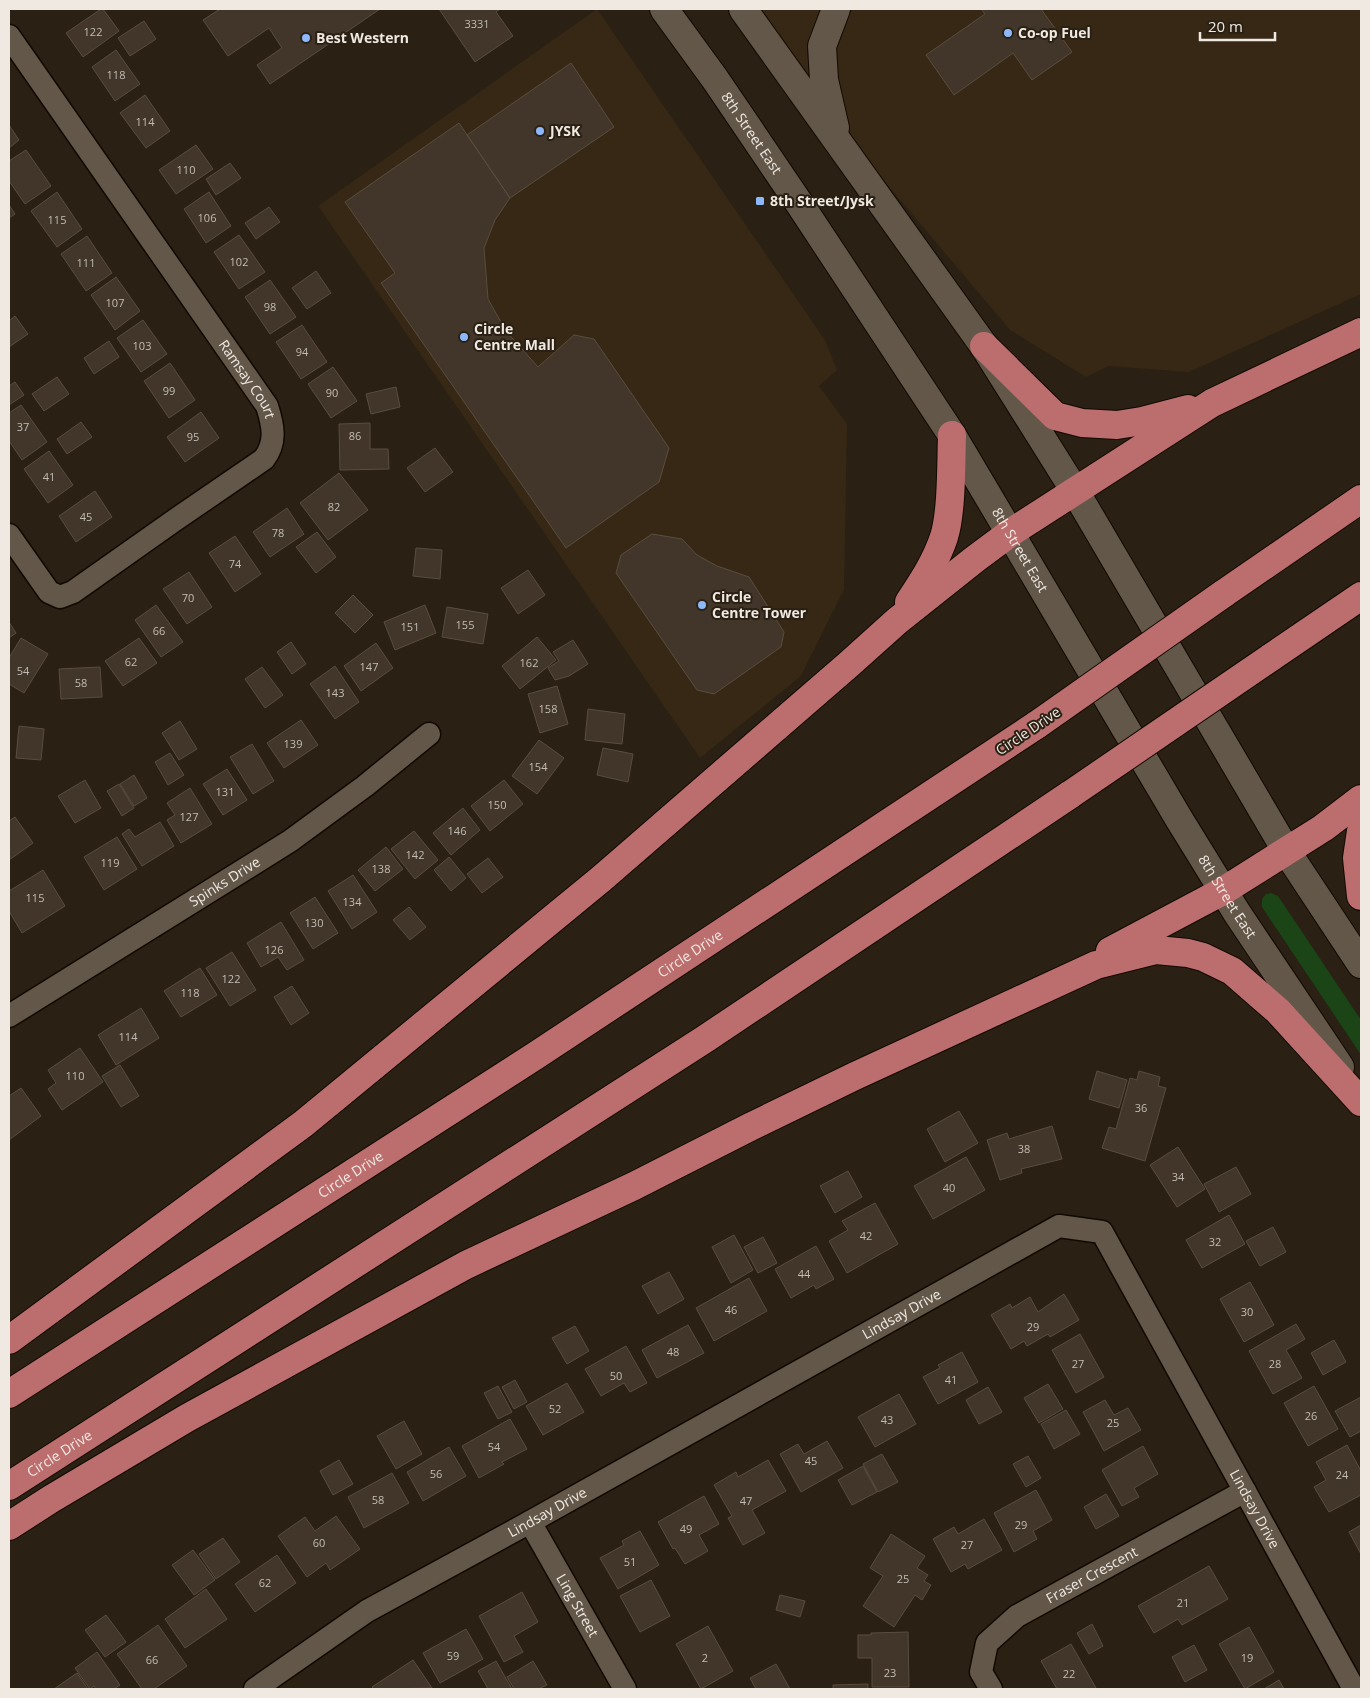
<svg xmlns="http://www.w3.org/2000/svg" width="1370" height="1698" font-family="'Open Sans',sans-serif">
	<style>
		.built { fill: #362815 }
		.green { fill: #1b4417 }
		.building { fill: #413629; stroke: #594d3f }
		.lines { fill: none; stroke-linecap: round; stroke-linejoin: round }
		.street-casing { stroke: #120901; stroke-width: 25 }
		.secondary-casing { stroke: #120901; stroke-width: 30 }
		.highway-casing { stroke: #120901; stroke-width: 30 }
		.street { stroke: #635749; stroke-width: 22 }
		.secondary { stroke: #635749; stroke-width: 28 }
		.highway { stroke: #bc6e6f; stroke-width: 28 }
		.highway-bridge-casing { stroke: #120901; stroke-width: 30; stroke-linecap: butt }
		.highway-bridge { stroke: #bc6e6f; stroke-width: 28 }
		.poi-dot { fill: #8db9fc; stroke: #2a2013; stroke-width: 2 }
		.labels { text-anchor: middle; stroke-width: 4; stroke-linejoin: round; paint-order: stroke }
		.number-label { font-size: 11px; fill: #c4bcb3 }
		.poi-label { font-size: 14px; font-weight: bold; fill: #f0e9e1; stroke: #2a2013; text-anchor: start }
		.street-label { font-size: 14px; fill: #f0e9e1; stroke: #2a2013 }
	</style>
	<rect width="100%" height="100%" fill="#2a2013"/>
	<path class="built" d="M 597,9 L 825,340 L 837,370 L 819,386 L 847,424 L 844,589 L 801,676 L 700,758 L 318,206 Z
		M 743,9 L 1361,9 L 1361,294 L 1189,372 L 1109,366 L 1086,377 L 1010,330 L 767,42 Z"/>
	<path class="green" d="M 1271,893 L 1278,896 L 1361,1020 L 1361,1055 L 1262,907 L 1262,899 L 1266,894 Z"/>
	<path class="building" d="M 101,9 L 103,9 L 119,31 L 83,57 L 66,33 Z
		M 220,9 L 380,9 L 270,84 L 257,65 L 282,48 L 269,28 L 228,56 L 203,20 Z
		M 439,9 L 500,9 L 496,12 L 513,36 L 475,62 Z
		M 981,9 L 1041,9 L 1072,52 L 1032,80 L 1013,53 L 954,95 L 926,55 L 985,14 Z
		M 144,21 L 156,39 L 130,56 L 118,38 Z
		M 116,50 L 140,84 L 115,101 L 92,67 Z
		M 571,63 L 614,127 L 510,198 L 467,135 Z
		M 145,95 L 170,131 L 146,148 L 120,113 Z
		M 459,123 L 510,198 L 495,220 L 484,248 L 488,299 L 506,331 L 538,367 L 574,335 L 594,339 L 669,448 L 659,482 L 566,548 L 381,283 L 395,273 L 345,202 Z
		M 9,125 L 19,140 L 9,148 Z
		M 196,145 L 213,169 L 176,194 L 159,170 Z
		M 26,150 L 51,186 L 25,204 L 9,181 L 9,161 Z
		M 230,163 L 241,178 L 216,195 L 206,179 Z
		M 57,192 L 82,229 L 57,247 L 31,211 Z
		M 209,192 L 231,226 L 206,243 L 184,209 Z
		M 9,205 L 15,214 L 9,218 Z
		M 269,207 L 280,222 L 256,239 L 245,223 Z
		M 239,235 L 265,272 L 239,289 L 214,252 Z
		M 87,236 L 112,273 L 86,291 L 61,254 Z
		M 316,271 L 331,293 L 307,309 L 292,288 Z
		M 116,277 L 140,311 L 115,330 L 91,295 Z
		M 270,280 L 296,317 L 270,334 L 245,297 Z
		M 15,316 L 28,334 L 9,347 L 9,321 Z
		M 143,320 L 167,354 L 141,372 L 117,338 Z
		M 302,325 L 327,362 L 301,379 L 276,342 Z
		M 109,341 L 119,357 L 94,374 L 84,358 Z
		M 170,363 L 195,400 L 169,418 L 144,381 Z
		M 333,367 L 357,401 L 331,418 L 308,384 Z
		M 57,377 L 69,394 L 44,411 L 32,394 Z
		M 15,382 L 24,395 L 9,405 L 9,386 Z
		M 396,387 L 400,407 L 371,414 L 366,394 Z
		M 21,405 L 47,442 L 22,460 L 9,441 L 9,413 Z
		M 201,412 L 219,438 L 185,462 L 167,437 Z
		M 81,422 L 92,437 L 67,454 L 57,439 Z
		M 370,423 L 370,449 L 388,449 L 389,469 L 340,470 L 339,424 Z
		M 435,448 L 453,472 L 425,492 L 407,468 Z
		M 49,451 L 73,485 L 48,503 L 24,469 Z
		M 339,473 L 368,510 L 328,540 L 300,503 Z
		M 95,491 L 112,517 L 76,542 L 59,516 Z
		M 287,508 L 304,534 L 270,557 L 253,532 Z
		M 317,532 L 336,557 L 316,573 L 296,547 Z
		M 652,534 L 682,539 L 697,555 L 717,566 L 749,577 L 784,632 L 781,647 L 714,694 L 697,690 L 616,573 L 621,555 Z
		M 235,536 L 261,574 L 235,592 L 209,553 Z
		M 416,548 L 442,550 L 440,579 L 413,576 Z
		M 528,570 L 545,595 L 518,614 L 501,588 Z
		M 189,572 L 212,607 L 187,624 L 163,589 Z
		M 353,595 L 373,615 L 355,633 L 335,613 Z
		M 156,605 L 183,642 L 161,657 L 135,620 Z
		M 425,605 L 436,633 L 395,650 L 384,622 Z
		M 447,607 L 488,614 L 483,644 L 442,637 Z
		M 9,622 L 16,633 L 9,638 Z
		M 537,637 L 556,660 L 520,689 L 502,666 Z
		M 21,638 L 48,654 L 24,693 L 9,684 L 9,658 Z
		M 139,638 L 157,663 L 123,686 L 105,661 Z
		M 573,640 L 588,664 L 569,676 L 555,680 L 548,668 L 559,661 L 553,652 Z
		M 291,642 L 306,664 L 292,674 L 277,652 Z
		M 376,643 L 393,668 L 361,691 L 344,666 Z
		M 335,666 L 359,702 L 335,719 L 310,684 Z
		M 100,667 L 102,697 L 61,699 L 59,669 Z
		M 262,667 L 283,695 L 265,708 L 245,679 Z
		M 557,686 L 568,724 L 540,733 L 528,694 Z
		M 588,709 L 625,714 L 622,744 L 585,740 Z
		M 301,720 L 318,745 L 284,768 L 267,743 Z
		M 180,721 L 197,749 L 179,760 L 162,733 Z
		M 19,726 L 44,729 L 41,760 L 16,758 Z
		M 539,740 L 564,758 L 537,794 L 512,776 Z
		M 252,744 L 274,781 L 253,794 L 230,757 Z
		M 603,748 L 633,754 L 628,782 L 597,775 Z
		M 170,753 L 184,775 L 168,785 L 155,762 Z
		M 227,769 L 247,800 L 223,815 L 203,784 Z
		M 134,775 L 147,798 L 134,806 L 120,784 Z
		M 85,780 L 101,808 L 75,823 L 58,796 Z
		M 504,780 L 523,804 L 490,831 L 471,806 Z
		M 119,784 L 134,808 L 122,816 L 107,791 Z
		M 190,788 L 212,824 L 181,843 L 167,820 L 175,815 L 167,803 Z
		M 463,808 L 480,830 L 451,855 L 433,833 Z
		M 15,817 L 33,843 L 9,860 L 9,821 Z
		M 160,822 L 174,846 L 142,866 L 122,834 L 129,829 L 135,837 Z
		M 414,831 L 438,860 L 415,879 L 391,849 Z
		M 117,837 L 137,869 L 104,890 L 84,857 Z
		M 386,847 L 403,869 L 375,891 L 358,870 Z
		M 449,857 L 466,878 L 451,891 L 434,870 Z
		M 488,858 L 503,877 L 482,893 L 467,874 Z
		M 43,870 L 65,906 L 22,933 L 9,911 L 9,891 Z
		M 353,875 L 377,912 L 352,929 L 328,891 Z
		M 315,897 L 338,933 L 313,949 L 290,913 Z
		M 409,907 L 426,927 L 410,940 L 393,920 Z
		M 281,922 L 304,960 L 287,970 L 278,957 L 261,967 L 247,943 Z
		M 232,952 L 256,990 L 230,1006 L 206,968 Z
		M 200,968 L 217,995 L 181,1017 L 164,991 Z
		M 292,986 L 309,1013 L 291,1025 L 274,997 Z
		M 141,1008 L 159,1038 L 116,1065 L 98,1035 Z
		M 80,1048 L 103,1082 L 62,1110 L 48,1089 L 56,1083 L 48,1070 Z
		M 120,1065 L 139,1096 L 121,1107 L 102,1076 Z
		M 1097,1071 L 1127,1080 L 1119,1108 L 1089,1099 Z
		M 1139,1071 L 1160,1077 L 1158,1086 L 1166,1088 L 1145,1161 L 1102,1148 L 1109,1127 L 1116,1129 L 1130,1078 L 1137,1080 Z
		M 21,1088 L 41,1116 L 9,1140 L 9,1096 Z
		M 959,1111 L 978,1143 L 945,1162 L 927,1129 Z
		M 1052,1126 L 1062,1159 L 1021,1169 L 1022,1173 L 1000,1180 L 987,1140 L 1007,1133 L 1009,1139 Z
		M 1178,1147 L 1205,1189 L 1177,1207 L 1150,1165 Z
		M 966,1157 L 985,1190 L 933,1219 L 914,1186 Z
		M 1236,1167 L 1251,1194 L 1219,1212 L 1204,1184 Z
		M 848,1171 L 862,1197 L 835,1213 L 820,1186 Z
		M 875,1203 L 898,1244 L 847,1273 L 829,1241 L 848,1230 L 842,1221 Z
		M 1229,1215 L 1245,1244 L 1202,1268 L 1186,1240 Z
		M 1273,1227 L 1286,1252 L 1260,1266 L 1246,1241 Z
		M 734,1235 L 753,1270 L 731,1283 L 712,1247 Z
		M 763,1237 L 777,1263 L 758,1273 L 744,1247 Z
		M 816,1246 L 834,1279 L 816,1289 L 814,1285 L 791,1298 L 775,1269 Z
		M 669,1272 L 684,1299 L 658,1314 L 642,1286 Z
		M 749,1278 L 767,1311 L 714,1341 L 696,1308 Z
		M 1250,1282 L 1274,1325 L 1244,1342 L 1220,1299 Z
		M 1064,1294 L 1079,1320 L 1050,1337 L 1048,1334 L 1027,1346 L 1024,1341 L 1011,1349 L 991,1315 L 1010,1304 L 1012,1308 L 1030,1297 L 1038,1312 Z
		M 1296,1324 L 1305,1339 L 1286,1350 L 1302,1378 L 1273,1394 L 1249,1351 Z
		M 688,1325 L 704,1353 L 657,1378 L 642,1350 Z
		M 575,1326 L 589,1351 L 567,1364 L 552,1338 Z
		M 1080,1334 L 1104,1377 L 1076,1393 L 1052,1350 Z
		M 1334,1340 L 1346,1362 L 1323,1375 L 1311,1353 Z
		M 626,1346 L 647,1383 L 630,1392 L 624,1383 L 601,1396 L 585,1369 Z
		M 962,1352 L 978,1382 L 938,1404 L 923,1377 L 940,1368 L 938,1365 Z
		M 515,1380 L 527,1402 L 514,1409 L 502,1387 Z
		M 567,1383 L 584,1412 L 543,1435 L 526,1406 Z
		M 1048,1384 L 1063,1409 L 1039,1423 L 1024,1398 Z
		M 498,1386 L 512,1412 L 498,1419 L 484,1393 Z
		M 1314,1386 L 1338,1429 L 1308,1446 L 1284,1403 Z
		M 988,1387 L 1002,1412 L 979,1424 L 966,1400 Z
		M 899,1394 L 916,1424 L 875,1447 L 858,1417 Z
		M 1361,1397 L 1361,1431 L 1350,1437 L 1335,1411 Z
		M 1105,1400 L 1114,1415 L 1128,1408 L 1141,1430 L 1104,1451 L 1083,1412 Z
		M 1066,1410 L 1080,1434 L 1054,1449 L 1041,1424 Z
		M 510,1419 L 527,1449 L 502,1462 L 504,1464 L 479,1478 L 462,1446 Z
		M 404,1421 L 422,1454 L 396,1469 L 377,1436 Z
		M 827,1441 L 843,1468 L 801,1492 L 780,1454 L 798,1444 L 804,1454 Z
		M 1347,1445 L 1361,1471 L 1361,1495 L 1329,1512 L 1314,1487 L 1326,1480 L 1316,1462 Z
		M 1143,1446 L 1158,1474 L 1134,1488 L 1139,1497 L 1122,1506 L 1102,1470 Z
		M 449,1447 L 466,1476 L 423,1501 L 407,1472 Z
		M 882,1454 L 898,1482 L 878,1492 L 863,1464 Z
		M 1028,1456 L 1041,1478 L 1026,1487 L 1013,1464 Z
		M 339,1460 L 353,1484 L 333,1495 L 320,1471 Z
		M 768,1460 L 786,1491 L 752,1510 L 765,1533 L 743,1545 L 728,1518 L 732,1516 L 714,1485 L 736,1472 L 738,1477 Z
		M 863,1466 L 877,1492 L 852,1505 L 838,1480 Z
		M 392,1473 L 409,1503 L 364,1528 L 348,1497 Z
		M 1036,1490 L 1052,1520 L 1033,1531 L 1037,1539 L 1014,1552 L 994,1513 Z
		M 1106,1494 L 1119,1516 L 1096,1529 L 1084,1507 Z
		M 704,1496 L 719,1524 L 699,1535 L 708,1551 L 685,1564 L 675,1548 L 673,1549 L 658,1522 Z
		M 336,1516 L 360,1549 L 330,1570 L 326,1563 L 307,1577 L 278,1536 L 305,1517 L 315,1531 Z
		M 984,1519 L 1002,1550 L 968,1569 L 965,1564 L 951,1572 L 933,1539 L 954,1527 L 958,1534 Z
		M 1361,1525 L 1361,1554 L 1349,1532 Z
		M 640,1531 L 659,1565 L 618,1589 L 600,1558 L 624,1545 L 622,1541 Z
		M 891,1534 L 925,1556 L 917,1568 L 928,1575 L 924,1581 L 931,1585 L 922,1600 L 915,1595 L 894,1627 L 863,1606 L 883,1576 L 870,1568 Z
		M 223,1538 L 240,1562 L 216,1579 L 199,1554 Z
		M 193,1550 L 215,1580 L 194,1595 L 172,1565 Z
		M 277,1555 L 296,1583 L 255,1612 L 235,1584 Z
		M 1209,1566 L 1228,1599 L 1182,1625 L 1178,1619 L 1154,1633 L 1138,1606 Z
		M 651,1580 L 670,1616 L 640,1632 L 620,1596 Z
		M 206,1589 L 227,1619 L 185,1648 L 165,1619 Z
		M 522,1592 L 538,1622 L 514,1636 L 523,1652 L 504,1662 L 479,1616 Z
		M 780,1595 L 805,1601 L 800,1617 L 776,1610 Z
		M 106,1615 L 126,1642 L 105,1657 L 85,1630 Z
		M 1092,1624 L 1103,1646 L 1089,1654 L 1077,1633 Z
		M 158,1625 L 187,1666 L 154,1689 L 142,1689 L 117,1654 Z
		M 708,1626 L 733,1671 L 701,1689 L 676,1644 Z
		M 1249,1627 L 1274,1672 L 1245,1689 L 1219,1644 Z
		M 466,1629 L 483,1659 L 440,1683 L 423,1653 Z
		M 908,1632 L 909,1687 L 872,1687 L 872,1658 L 858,1658 L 858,1635 L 871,1635 L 871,1633 Z
		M 1071,1644 L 1096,1688 L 1093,1689 L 1057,1689 L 1041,1661 Z
		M 1194,1645 L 1207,1670 L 1185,1682 L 1172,1657 Z
		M 97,1652 L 120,1685 L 114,1689 L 96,1689 L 94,1686 L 90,1689 L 75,1668 Z
		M 413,1660 L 432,1688 L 374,1689 L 372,1687 Z
		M 496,1661 L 512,1689 L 488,1689 L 478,1671 Z
		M 533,1661 L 547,1685 L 538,1689 L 514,1689 L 507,1677 Z
		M 776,1664 L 790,1689 L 756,1689 L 750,1678 Z
		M 77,1673 L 88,1689 L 54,1689 Z
		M 1279,1680 L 1284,1689 L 1264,1689 Z
		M 868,1684 L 868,1689 L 833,1689 L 833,1685 Z"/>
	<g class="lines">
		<g class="street-casing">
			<g id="street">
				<path id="s1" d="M 9,36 L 267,406 C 273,425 277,442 264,459 L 175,520 L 73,592 L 60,597 L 49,592 L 9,535"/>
				<path id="s2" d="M 9,1016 L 290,841 L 365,786 L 429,734"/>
				<path id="s3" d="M 530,1522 L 625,1689"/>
				<path id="s4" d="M 255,1689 L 367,1611 L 530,1522 L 1059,1226 L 1102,1232 L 1354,1689"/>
				<path id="s5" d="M 991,1689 L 981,1672 L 987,1643 L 1017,1616 L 1245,1491"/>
			</g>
		</g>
		<g class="secondary-casing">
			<g id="secondary">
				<path id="s6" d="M 664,9 L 715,79 L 799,203 L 952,435 L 1179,819 L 1237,913 L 1340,1067"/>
				<path d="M 743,9 L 984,346 L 1075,491 L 1287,852 L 1361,964"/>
				<path d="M 835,128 L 824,80 L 822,46 L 836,9"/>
			</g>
		</g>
		<g class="highway-casing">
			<g id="highway">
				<path d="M 984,346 L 1055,416 L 1082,423 L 1117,425 L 1142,421 L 1188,409"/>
				<path d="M 1223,594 L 1361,499"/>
				<path d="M 909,602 C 923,581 936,561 944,537 C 952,511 951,464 952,435"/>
				<path d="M 1270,658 L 1361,596"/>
				<path d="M 1361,831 L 1357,858 L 1361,896"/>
				<path d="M 1110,951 L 1223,891 L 1323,828 L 1361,799"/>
				<path d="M 9,1340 L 303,1124 L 601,879 L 848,665 L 897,621 L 975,559 L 1010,533 L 1212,403 L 1361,332"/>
				<path id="s7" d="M 9,1394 L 535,1056 L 1038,724"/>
				<path id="s8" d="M 9,1486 L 705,1039 L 1071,794"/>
				<path d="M 9,1526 L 51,1499 L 187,1418 L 466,1265 L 634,1186 L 750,1127 L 855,1076 L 1096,965 L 1156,950 L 1188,953 L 1203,957 L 1232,971 L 1278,1011 L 1361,1102"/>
			</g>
		</g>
		<use href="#street" class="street"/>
		<use href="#secondary" class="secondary"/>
		<use href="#highway" class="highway"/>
		<g class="highway-bridge-casing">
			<path id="highway-bridge" d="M 1038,724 L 1223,594
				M 1071,794 L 1270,658"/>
		</g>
		<use href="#highway-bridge" class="highway-bridge"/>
	</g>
	<g class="poi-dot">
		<circle cx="1008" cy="33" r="5"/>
		<circle cx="306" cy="38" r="5"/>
		<circle cx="540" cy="131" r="5"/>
		<rect x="755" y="196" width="10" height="10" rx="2.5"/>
		<circle cx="464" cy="337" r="5"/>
		<circle cx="702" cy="605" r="5"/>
	</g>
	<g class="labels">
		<g class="number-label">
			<text x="477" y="28">3331</text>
			<text x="93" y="36">122</text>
			<text x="116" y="79">118</text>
			<text x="145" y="126">114</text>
			<text x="186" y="174">110</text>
			<text x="207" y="222">106</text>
			<text x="57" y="224">115</text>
			<text x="239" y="266">102</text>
			<text x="86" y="267">111</text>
			<text x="115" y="307">107</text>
			<text x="270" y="311">98</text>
			<text x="142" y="350">103</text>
			<text x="302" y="356">94</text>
			<text x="169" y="395">99</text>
			<text x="332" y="397">90</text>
			<text x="23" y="431">37</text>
			<text x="355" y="440">86</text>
			<text x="193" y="441">95</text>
			<text x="49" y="481">41</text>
			<text x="334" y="511">82</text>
			<text x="86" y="521">45</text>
			<text x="278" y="537">78</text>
			<text x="235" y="568">74</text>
			<text x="188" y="602">70</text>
			<text x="465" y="629">155</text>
			<text x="410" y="631">151</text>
			<text x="159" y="635">66</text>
			<text x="131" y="666">62</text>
			<text x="529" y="667">162</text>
			<text x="369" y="671">147</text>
			<text x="23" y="675">54</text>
			<text x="81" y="687">58</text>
			<text x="335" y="697">143</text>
			<text x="548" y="713">158</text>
			<text x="293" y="748">139</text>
			<text x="538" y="771">154</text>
			<text x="225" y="796">131</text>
			<text x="497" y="809">150</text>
			<text x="189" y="821">127</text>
			<text x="457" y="835">146</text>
			<text x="415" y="859">142</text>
			<text x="110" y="867">119</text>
			<text x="381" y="873">138</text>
			<text x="35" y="902">115</text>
			<text x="352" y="906">134</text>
			<text x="314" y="927">130</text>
			<text x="274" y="954">126</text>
			<text x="231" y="983">122</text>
			<text x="190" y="997">118</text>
			<text x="128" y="1041">114</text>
			<text x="75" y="1080">110</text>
			<text x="1141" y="1112">36</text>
			<text x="1024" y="1153">38</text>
			<text x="1178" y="1181">34</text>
			<text x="949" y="1192">40</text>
			<text x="866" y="1240">42</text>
			<text x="1215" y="1246">32</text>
			<text x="804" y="1278">44</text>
			<text x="731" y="1314">46</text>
			<text x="1247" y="1316">30</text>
			<text x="1033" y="1331">29</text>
			<text x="673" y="1356">48</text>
			<text x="1078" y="1368">27</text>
			<text x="1275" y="1368">28</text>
			<text x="616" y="1380">50</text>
			<text x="951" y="1384">41</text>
			<text x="555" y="1413">52</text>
			<text x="1311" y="1420">26</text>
			<text x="887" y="1424">43</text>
			<text x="1113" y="1427">25</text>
			<text x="494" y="1451">54</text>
			<text x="811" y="1465">45</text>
			<text x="436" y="1478">56</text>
			<text x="1342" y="1479">24</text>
			<text x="378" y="1504">58</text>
			<text x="746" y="1505">47</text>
			<text x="1021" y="1529">29</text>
			<text x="686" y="1533">49</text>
			<text x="319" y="1547">60</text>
			<text x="967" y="1549">27</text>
			<text x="630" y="1566">51</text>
			<text x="903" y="1583">25</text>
			<text x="265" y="1587">62</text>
			<text x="1183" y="1607">21</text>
			<text x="453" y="1660">59</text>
			<text x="705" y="1662">2</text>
			<text x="1247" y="1662">19</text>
			<text x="152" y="1664">66</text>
			<text x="890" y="1677">23</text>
			<text x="1069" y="1678">22</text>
		</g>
		<g class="poi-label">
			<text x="1018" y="38">Co-op Fuel</text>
			<text x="316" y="43">Best Western</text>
			<text x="550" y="136">JYSK</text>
			<text x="770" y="206">8th Street/Jysk</text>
			<text x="474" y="334">Circle<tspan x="474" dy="16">Centre Mall</tspan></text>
			<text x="712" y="602">Circle<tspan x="712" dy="16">Centre Tower</tspan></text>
		</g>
		<g class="street-label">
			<text dy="5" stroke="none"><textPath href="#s6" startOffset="152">8th Street East</textPath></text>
			<text dy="5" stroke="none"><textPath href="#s1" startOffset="418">Ramsay Court</textPath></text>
			<text dy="5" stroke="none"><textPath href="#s6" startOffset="648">8th Street East</textPath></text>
			<text transform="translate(1028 731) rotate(-34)" y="5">Circle Drive</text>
			<text dy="5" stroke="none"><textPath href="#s2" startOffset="254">Spinks Drive</textPath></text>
			<text dy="5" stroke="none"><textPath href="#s6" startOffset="1052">8th Street East</textPath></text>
			<text dy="5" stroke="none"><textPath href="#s7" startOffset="811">Circle Drive</textPath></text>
			<text dy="5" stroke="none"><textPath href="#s7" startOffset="406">Circle Drive</textPath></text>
			<text dy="5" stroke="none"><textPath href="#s4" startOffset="748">Lindsay Drive</textPath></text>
			<text dy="5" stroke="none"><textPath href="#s8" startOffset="60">Circle Drive</textPath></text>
			<text dy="5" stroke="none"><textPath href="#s4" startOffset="1288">Lindsay Drive</textPath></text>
			<text dy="5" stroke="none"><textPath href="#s4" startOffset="342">Lindsay Drive</textPath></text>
			<text dy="5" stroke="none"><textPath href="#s5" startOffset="175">Fraser Crescent</textPath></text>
			<text dy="5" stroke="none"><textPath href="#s3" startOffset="96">Ling Street</textPath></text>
		</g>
	</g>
	<rect width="1370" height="1698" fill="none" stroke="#f0e9e1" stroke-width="20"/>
	<path d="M1200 32v8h75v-8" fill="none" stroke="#f0e9e1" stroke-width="2.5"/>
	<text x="1208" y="32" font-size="15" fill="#f0e9e1" stroke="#2a2013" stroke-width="4" paint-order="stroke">20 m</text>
</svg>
